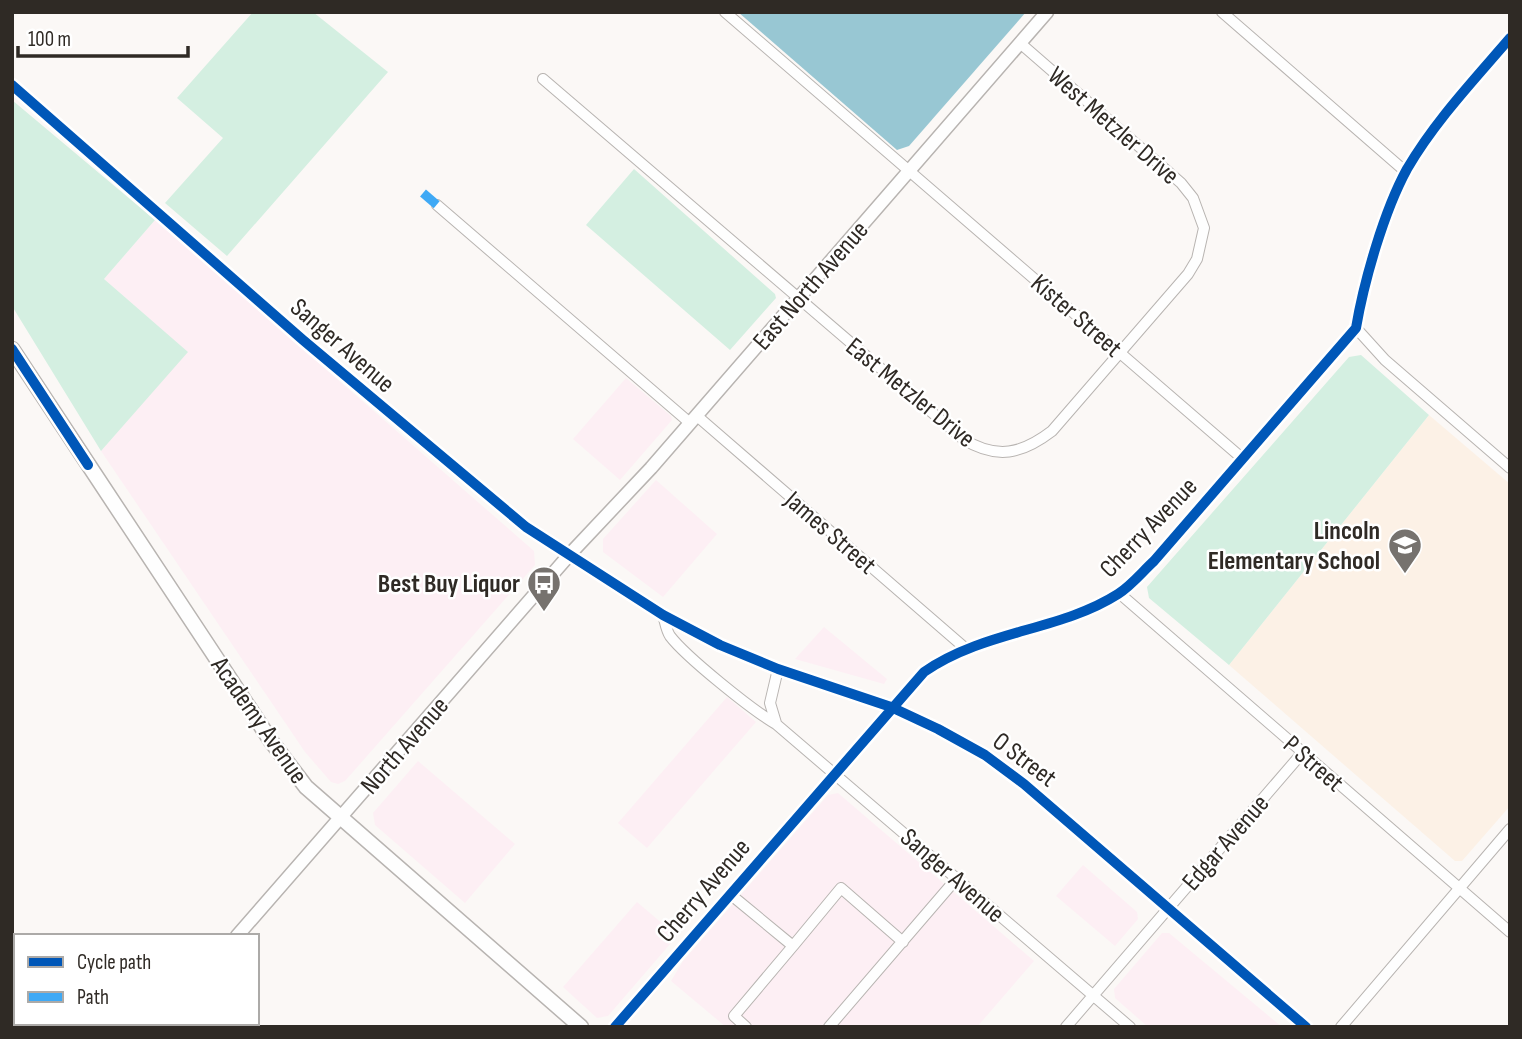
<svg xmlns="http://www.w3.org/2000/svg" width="1522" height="1039" font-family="'Sofia Sans Condensed',sans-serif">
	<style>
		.commercial { fill: #fdeff4 }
		.education { fill: #fcf1e6 }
		.green { fill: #d4efe1 }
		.water { fill: #98c7d3 }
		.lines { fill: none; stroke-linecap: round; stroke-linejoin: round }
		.minor-casing { stroke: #b8b4b1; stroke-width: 12 }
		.tertiary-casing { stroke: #b8b4b1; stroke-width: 15 }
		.primary-casing { stroke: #b8b4b1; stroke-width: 17 }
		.minor { stroke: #fefefe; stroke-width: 10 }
		.tertiary { stroke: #fefefe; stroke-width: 12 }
		.primary { stroke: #fefefe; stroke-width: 14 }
		.rail-casing { stroke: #dbd9d8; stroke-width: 6 }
		.rail { stroke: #fff; stroke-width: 3.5; stroke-dasharray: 10; stroke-linecap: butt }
		.quiet { stroke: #3fa9f5; stroke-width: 9; stroke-dasharray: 18 9; stroke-linecap: butt }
		.cycleway-casing { stroke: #fff; stroke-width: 15 }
		.cycleway { stroke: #0057b8; stroke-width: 10 }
		.labels { text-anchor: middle; stroke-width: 5; stroke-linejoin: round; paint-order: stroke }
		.street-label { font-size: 26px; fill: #2f2a25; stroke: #fff }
		.poi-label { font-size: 26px; font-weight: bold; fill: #2f2a25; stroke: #fff; text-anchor: end }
	</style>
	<rect width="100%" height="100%" fill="#fbf8f6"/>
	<path class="commercial" d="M 155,220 L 534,551 L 535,565 L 345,781 L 338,784 L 331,782 L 305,752 L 101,451 L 187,352 L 104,279 Z
		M 626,378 L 671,416 L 672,420 L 620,480 L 573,439 Z
		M 656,480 L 717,534 L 663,597 L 603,552 L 603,539 Z
		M 824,627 L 887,679 L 884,684 L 795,659 Z
		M 727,697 L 756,722 L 647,848 L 618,823 Z
		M 418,761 L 515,844 L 465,903 L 375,825 L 373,813 Z
		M 838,793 L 1034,961 L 977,1027 L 726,1027 L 671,981 L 683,961 L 828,795 Z
		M 1083,865 L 1137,912 L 1138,919 L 1115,946 L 1056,896 Z
		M 637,902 L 677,936 L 608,1016 L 597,1018 L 563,987 Z
		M 1162,933 L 1169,933 L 1282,1027 L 1148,1027 L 1115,998 L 1114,989 Z"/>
	<path class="education" d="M 1429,415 L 1510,484 L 1510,806 L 1462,861 L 1455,861 L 1229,665 Z"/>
	<path class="green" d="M 253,12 L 313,12 L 388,72 L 227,256 L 165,203 L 223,138 L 177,98 Z
		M 12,100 L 155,220 L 104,279 L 188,352 L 101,451 L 12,306 Z
		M 634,169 L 775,294 L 776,298 L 730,350 L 586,225 Z
		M 1361,355 L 1429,415 L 1229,665 L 1149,598 L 1147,587 L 1349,357 Z"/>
	<path class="water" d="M 738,12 L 1026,12 L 909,146 L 897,150 Z"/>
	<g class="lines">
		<g class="minor-casing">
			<path id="minor" d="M 725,12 L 1243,459
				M 1222,12 L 1406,172
				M 543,79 L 963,439 C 997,460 1022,454 1052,431 L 1188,274 L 1197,259 L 1204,228 L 1193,198 L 1181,183 L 1020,43
				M 12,85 L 303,340 L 526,527 L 663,615 L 720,645 L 778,669 L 891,707 L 938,729 L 985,755 L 1024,784 L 1306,1027
				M 437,205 L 690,423
				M 1356,328 L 1385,360 L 1510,468
				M 697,416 L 965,648
				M 1119,593 L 1510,932
				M 663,615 C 665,621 666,630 670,636 C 686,657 752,710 776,724 L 1130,1027
				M 776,723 L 770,703 L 778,669
				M 730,894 L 793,946 L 734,1016 L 746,1027
				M 793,946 L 841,888 L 903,942
				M 615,1027 L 924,672 C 985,630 1060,631 1118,594 C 1132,585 1142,572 1154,561 L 1356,328 C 1364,281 1384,211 1407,169 C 1435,121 1474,80 1510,38
				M 829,1027 L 957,878
				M 1066,1027 L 1303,752
				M 1341,1027 L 1510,829"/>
		</g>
		<g class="tertiary-casing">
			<path id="tertiary" d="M 237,936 L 570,554 L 651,468 L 1047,12
				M 158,1027 L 161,1023"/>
		</g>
		<g class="primary-casing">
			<path id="primary" d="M 12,349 L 271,741 L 306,787 L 581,1027"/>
		</g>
		<use href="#minor" class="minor"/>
		<use href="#tertiary" class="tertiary"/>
		<use href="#primary" class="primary"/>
		<g class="rail-casing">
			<path id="rail" d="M 12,959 L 16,961
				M 116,1023 L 122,1027"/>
		</g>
		<use href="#rail" class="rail"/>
		<path class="quiet" d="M 423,193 L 437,205"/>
		<g class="cycleway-casing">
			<path id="cycleway" d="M 12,85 L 303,340 L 526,527 L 663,615 L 720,645 L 778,669 L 891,707 L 938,729 L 985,755 L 1024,784 L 1306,1027
				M 12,349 L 88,465
				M 615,1027 L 924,672 C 985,630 1060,631 1118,594 C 1132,585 1142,572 1154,561 L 1356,328 C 1364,281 1384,211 1407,169 C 1435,121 1474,80 1510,38"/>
		</g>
		<use href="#cycleway" class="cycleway"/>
	</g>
	<defs>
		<g id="school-pin" transform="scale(1.75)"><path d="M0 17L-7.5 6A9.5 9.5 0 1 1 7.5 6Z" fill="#76726e" stroke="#fff"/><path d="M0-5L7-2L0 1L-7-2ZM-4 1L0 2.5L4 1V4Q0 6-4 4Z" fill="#fff"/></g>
		<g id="bus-pin" transform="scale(1.75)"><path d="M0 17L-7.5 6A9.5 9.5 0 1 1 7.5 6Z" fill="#76726e" stroke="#fff"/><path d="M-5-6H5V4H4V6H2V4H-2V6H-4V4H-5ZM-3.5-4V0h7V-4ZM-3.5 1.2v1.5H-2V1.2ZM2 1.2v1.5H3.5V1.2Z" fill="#fff"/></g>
	</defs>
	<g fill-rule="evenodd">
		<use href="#school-pin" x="1405" y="545"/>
		<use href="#bus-pin" x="544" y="583"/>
	</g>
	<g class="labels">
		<g class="street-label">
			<text transform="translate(1114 125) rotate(41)" y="9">West Metzler Drive</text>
			<text transform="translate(810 285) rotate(-49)" y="9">East North Avenue</text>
			<text transform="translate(1077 315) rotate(41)" y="9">Kister Street</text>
			<text transform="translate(343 345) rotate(41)" y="9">Sanger Avenue</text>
			<text transform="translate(911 392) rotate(39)" y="9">East Metzler Drive</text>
			<text transform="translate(1148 527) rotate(-46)" y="9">Cherry Avenue</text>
			<text transform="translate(831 532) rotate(41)" y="9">James Street</text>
			<text transform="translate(260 720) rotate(55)" y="9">Academy Avenue</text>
			<text transform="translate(404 745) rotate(-49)" y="9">North Avenue</text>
			<text transform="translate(1025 759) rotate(37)" y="9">O Street</text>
			<text transform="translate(1314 763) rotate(41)" y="9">P Street</text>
			<text transform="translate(1225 842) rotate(-49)" y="9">Edgar Avenue</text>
			<text transform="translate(953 875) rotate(41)" y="9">Sanger Avenue</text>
			<text transform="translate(703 890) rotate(-49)" y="9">Cherry Avenue</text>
		</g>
		<g class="poi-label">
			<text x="1380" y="539">Lincoln<tspan x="1380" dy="30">Elementary School</tspan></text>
			<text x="520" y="592">Best Buy Liquor</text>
		</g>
	</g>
	<rect width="1522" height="1039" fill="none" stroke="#2f2a25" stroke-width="28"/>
	<rect x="14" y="934" width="245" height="91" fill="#ffffff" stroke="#acaaa8" stroke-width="2"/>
	<rect x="28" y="957" width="35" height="10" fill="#0057b8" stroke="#acaaa8" stroke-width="2"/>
	<text x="77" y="969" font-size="21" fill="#2f2a25">Cycle path</text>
	<rect x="28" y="992" width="35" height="10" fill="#3fa9f5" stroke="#acaaa8" stroke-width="2"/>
	<text x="77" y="1004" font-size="21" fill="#2f2a25">Path</text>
	<path d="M18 46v10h170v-10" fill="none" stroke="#2f2a25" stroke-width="3.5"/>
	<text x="28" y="46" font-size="21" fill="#2f2a25" stroke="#ffffff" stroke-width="5" paint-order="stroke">100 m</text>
</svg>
